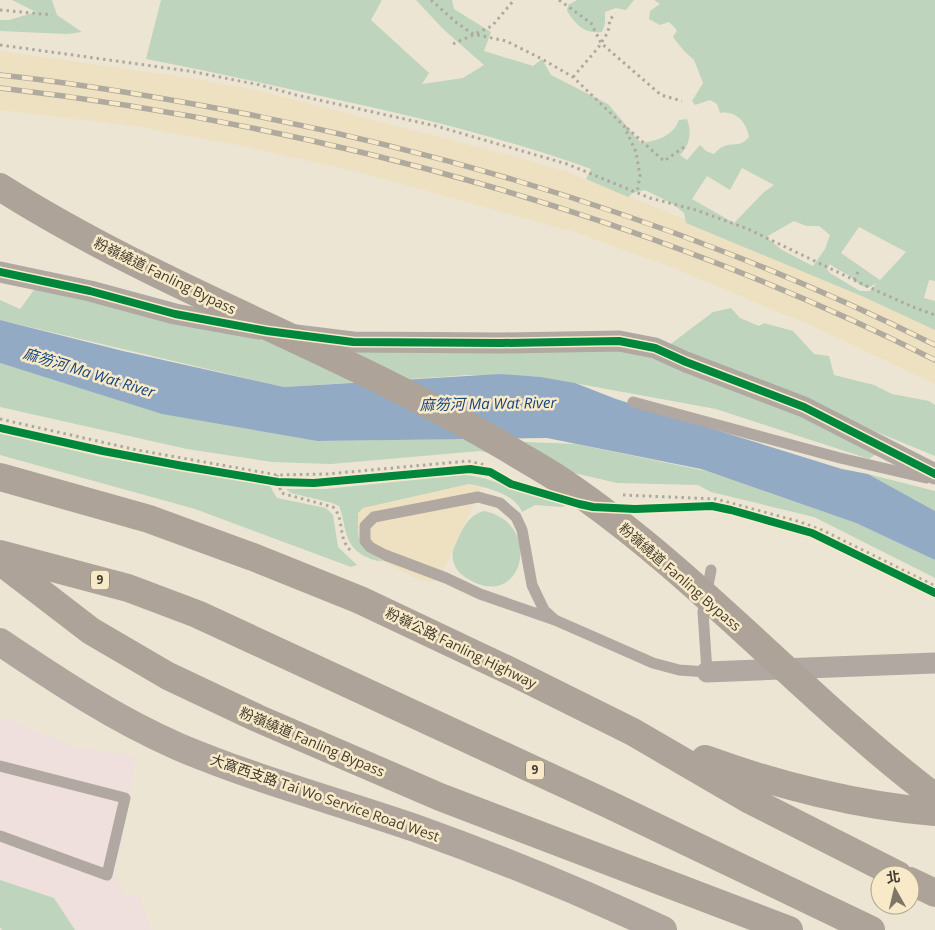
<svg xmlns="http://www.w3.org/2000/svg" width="935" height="930" font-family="'Open Sans','Noto Sans TC',sans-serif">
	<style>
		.built { fill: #eee1c2 }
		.industrial { fill: #efdfdd }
		.green { fill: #bed4bc; fill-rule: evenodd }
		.water { fill: #93aac5 }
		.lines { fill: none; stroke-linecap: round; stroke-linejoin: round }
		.path { stroke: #afa89f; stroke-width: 3; stroke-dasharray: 2.5 4; stroke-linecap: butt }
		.lane { stroke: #b1a8a2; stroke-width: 11 }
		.street { stroke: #b1a8a2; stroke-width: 21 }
		.secondary { stroke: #b0a69d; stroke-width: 28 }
		.highway { stroke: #ada398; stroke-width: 28 }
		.rail-casing { stroke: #afa99e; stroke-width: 5.5 }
		.rail { stroke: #f8eac8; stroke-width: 4; stroke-dasharray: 11; stroke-linecap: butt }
		.cycleway-casing { stroke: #f8eac8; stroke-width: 11 }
		.cycleway { stroke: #00873e; stroke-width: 8 }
		.labels { text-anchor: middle; stroke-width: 5; stroke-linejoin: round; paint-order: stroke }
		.shield { fill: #f8eac8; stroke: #79705d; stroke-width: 1 }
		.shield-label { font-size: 12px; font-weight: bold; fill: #423c2f }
		.street-label { font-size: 14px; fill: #423c2f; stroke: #f8eac8 }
		.water-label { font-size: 15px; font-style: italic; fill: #13457f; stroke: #f8eac8 }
	</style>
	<rect width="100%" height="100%" fill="#ede5d3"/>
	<path class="built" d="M 0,51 L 190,78 L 256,90 L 513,156 L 568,172 L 841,282 L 935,328 L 935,384 L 812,326 L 676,269 L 574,232 L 362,173 L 252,148 L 141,127 L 0,110 Z
		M 469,484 L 482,487 L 440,578 L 433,582 L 415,578 L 380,560 L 365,549 L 358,540 L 358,513 L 363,508 Z"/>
	<path class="industrial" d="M 0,716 L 74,747 L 136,756 L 124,821 L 122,844 L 114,869 L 122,893 L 139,895 L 151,930 L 75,930 L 54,898 L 0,880 Z"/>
	<path class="green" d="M 12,0 L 52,0 L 57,15 L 82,32 L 67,34 L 0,31 L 0,20 L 9,20 L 36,12 Z
		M 161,0 L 382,0 L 371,20 L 429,73 L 422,84 L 463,78 L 484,65 L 443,29 L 416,0 L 452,0 L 454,9 L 491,32 L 484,51 L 533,66 L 542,59 L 551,75 L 608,104 L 641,143 C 657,141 673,136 679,120 L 687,119 C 692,133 690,144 680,155 L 687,160 L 700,145 L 706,151 L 714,154 C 729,137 738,151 749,137 C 747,123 736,110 720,113 L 717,104 L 710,100 L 695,105 L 692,101 L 703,83 L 694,60 L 684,51 L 673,37 L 677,30 L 669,22 L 660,25 L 649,19 L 650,11 L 660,4 L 654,0 L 935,0 L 935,281 L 929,280 L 924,298 L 935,301 L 935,330 L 864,297 L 686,223 L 684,213 L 673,204 L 645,190 L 633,193 L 628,197 L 586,179 L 591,169 C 510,140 427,119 343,101 C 277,86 212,72 146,59 ZM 742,168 L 774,185 L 764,192 L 734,223 L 692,199 L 707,176 L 730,190 ZM 794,221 L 806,226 L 819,226 L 830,235 L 825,249 L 813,266 L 782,250 L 766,237 ZM 859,227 L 906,252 L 880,280 L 841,253 ZM 830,264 C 836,269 841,271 848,275 C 857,280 855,284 868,288 L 877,283 L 870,291 L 860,291 L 830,273 L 827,269 Z
		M 577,0 L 634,0 L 626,10 L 616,8 L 605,12 L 605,24 L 602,32 C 584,34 576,25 567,11 L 568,5 Z
		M 59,285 L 292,334 L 619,341 L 885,448 L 869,459 L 716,409 L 541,377 L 470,375 L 284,387 L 0,320 L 0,300 L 20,309 L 34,290 Z
		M 731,308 L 740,318 L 759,326 L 764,323 L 793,331 L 814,354 L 829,356 L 834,375 L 874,385 L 892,394 L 929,401 L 935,405 L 935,456 L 668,346 L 713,312 Z
		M 0,363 L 158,412 L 317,441 L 454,439 L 576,444 L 706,471 L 856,523 L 935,560 L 935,578 L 814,517 L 711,492 L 698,485 L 617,483 L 480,451 L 331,464 L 272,462 L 187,449 L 0,407 Z
		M 0,433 L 101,457 L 270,486 L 277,498 L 326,508 L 333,515 L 338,547 L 357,565 L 351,567 L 195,509 L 0,455 Z
		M 868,474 L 935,491 L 935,511 Z
		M 463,475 C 484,476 500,484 520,490 C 538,496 556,499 574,503 L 562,507 L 535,505 L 522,512 C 515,494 486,487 469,484 L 363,508 L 358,513 C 358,545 356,543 383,561 C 375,561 371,559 364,556 C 342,543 347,526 339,506 L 332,503 L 291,493 L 286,489 L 325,489 Z
		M 484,511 C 545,523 523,616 465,577 C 456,572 451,561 453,550 C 461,534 465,516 484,511 Z
		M 0,880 L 54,898 L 75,930 L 2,930 L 0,927 Z"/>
	<path class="water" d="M 0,320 L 123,351 L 284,387 L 500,374 L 541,377 L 575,383 L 616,399 L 842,469 L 868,474 L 935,511 L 935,560 L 856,523 L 701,469 L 547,438 L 317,441 L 162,414 L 0,363 Z"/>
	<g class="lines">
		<path class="path" d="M 431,0 L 457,23 L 473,34 L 506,41 L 542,59 L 573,77 L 624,126 L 636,152 L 640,176 L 637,192
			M 559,0 L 591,23 L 601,43 L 661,95 L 682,101
			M 0,10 L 52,15
			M 453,44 L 492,26 L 514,0
			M 0,45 L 189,71 L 260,85 L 296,95 L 436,126 L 567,164 L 650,198 L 696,210 L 748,229 L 877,291 L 913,307 L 935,315
			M 573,77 L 598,48 L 608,32 L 610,19 L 616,14
			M 627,128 L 664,161 L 687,145
			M 854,280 L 858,272
			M 0,419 L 137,450 L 277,475 L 327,474 L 468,461 L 485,465
			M 277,475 L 281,493 L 333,507 C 345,518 337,538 351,551
			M 623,495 L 716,499 L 797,521 L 822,530 L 935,586"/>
		<path class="lane" d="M 633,402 L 840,458 L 926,478
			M 555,620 L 544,610 L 532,585 L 522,530 L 516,517 L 500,503 L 478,497 L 374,517 L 365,526 L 365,541 L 370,547 L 385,555 L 446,578 L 480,594 L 555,620 L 653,663 L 679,670 L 707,672 L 703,612 L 711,570
			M 0,766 L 125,798 L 107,875 L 0,836"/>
		<path class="street" d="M 0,272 L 90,291 L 175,314 L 259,329
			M 296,335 L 353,342 L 501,343 L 619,341 L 655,348 L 686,362 L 804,407 L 935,474
			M 707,672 L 935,663"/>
		<path class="secondary" d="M 0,642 C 58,681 115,719 179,747 C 255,779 336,801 415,828 C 499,858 582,892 663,930"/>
		<path class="highway" d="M 0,187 C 161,289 343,351 507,448 C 525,459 543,469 560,480 C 696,571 805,699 935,797
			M 0,477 L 149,519 L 253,557 L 360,600 L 506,669 L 633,732 L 748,799 L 898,875
			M 0,554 L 128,588 L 197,614 L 608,804 L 871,930
			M 0,561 L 91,631 L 168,676 L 257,718 L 440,797 L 789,930
			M 705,759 C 776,785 860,806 935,812
			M 910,881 L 935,893"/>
		<g class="rail-casing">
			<path id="rail" d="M 0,75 C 67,82 133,93 199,105 C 453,151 704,230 935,345
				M 0,88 C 320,125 647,215 935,360"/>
		</g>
		<use href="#rail" class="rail"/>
		<g class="cycleway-casing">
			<path id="cycleway" d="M 0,272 L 90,291 L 175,314 L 267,331 L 353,342 L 501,343 L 619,341 L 655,348 L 686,362 L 804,407 L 935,474
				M 0,428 L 103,451 L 183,466 L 278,482 L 314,483 L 470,469 L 490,472 L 511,484 L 579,504 L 593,507 L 635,509 L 712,506 L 731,510 L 812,533 L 935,593"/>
		</g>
		<use href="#cycleway" class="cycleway"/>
	</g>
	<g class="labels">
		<g class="shield">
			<rect x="91" y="570.5" width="18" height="19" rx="4"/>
			<rect x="526" y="760.5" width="18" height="19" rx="4"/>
		</g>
		<g class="shield-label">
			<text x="100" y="584">9</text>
			<text x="535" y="774">9</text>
		</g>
		<g class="street-label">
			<text transform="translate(165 276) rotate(26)" y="5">粉嶺繞道 Fanling Bypass</text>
			<text transform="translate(680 577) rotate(41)" y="5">粉嶺繞道 Fanling Bypass</text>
			<text transform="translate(461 648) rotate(26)" y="5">粉嶺公路 Fanling Highway</text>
			<text transform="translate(312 742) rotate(23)" y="5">粉嶺繞道 Fanling Bypass</text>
			<text transform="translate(325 798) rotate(19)" y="5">大窩西支路 Tai Wo Service Road West</text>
		</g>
		<g class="water-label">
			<text transform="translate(89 373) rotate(17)" y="5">麻笏河 Ma Wat River</text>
			<text transform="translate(488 404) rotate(-1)" y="5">麻笏河 Ma Wat River</text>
		</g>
	</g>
	<g transform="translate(895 890) rotate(352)"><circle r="24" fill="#f8eac8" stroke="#afa48b"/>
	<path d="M0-4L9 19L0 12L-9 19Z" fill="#7e7768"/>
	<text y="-8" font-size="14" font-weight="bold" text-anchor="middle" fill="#423c2f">北</text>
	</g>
</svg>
